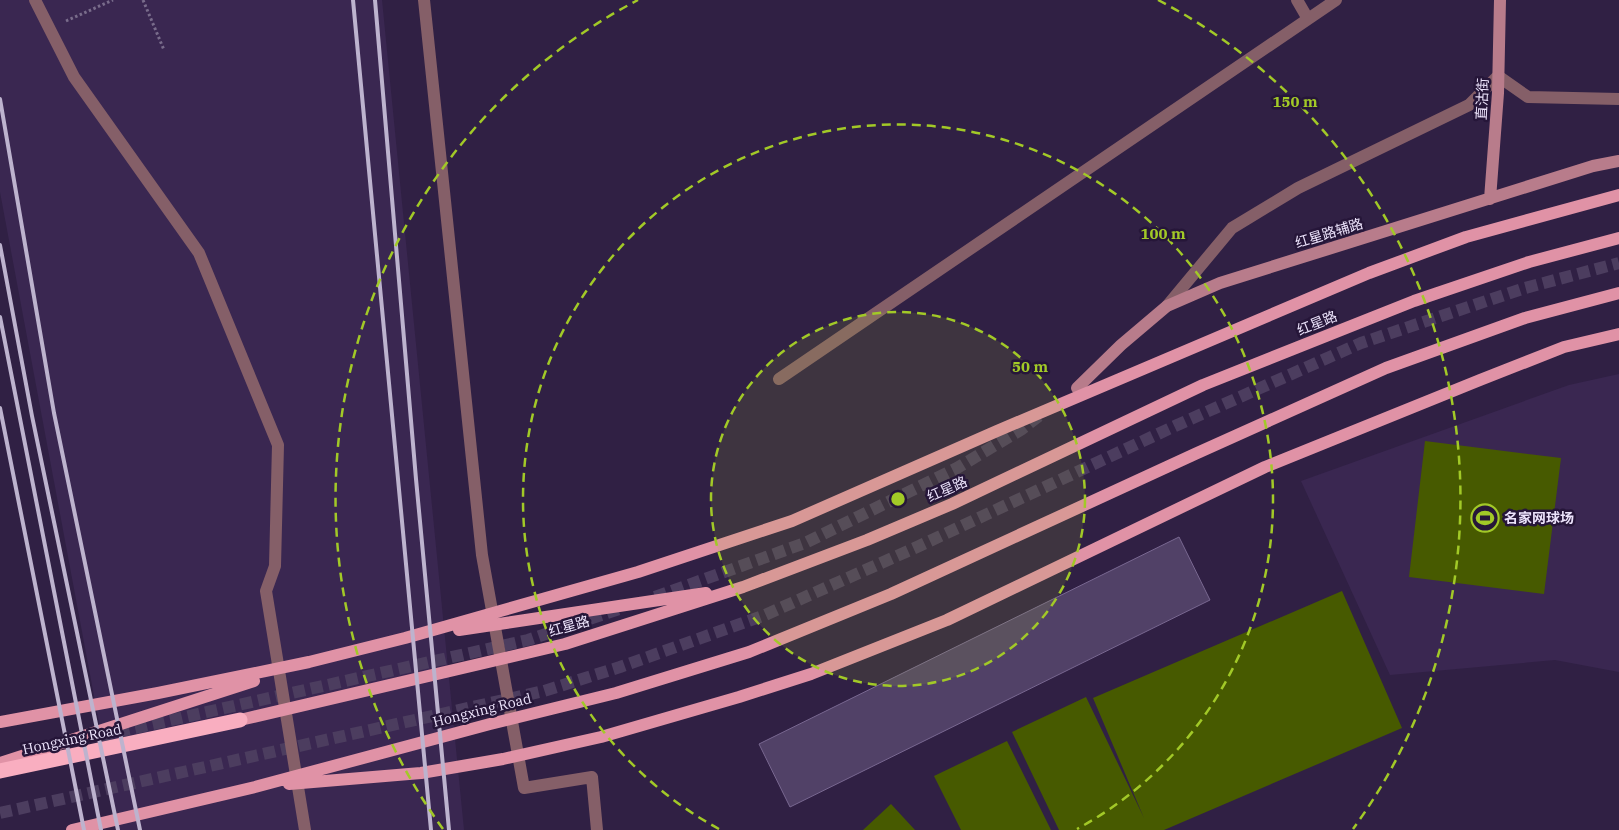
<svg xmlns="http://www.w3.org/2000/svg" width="1619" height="830" font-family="'IBM Plex Serif','Noto Sans SC',serif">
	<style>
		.built { fill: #3a2751 }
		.green { fill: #475a00 }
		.building { fill: #514167; stroke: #796891 }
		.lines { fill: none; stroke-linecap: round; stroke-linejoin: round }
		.secondary-tunnel { stroke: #4c3d5f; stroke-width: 12; stroke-dasharray: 12 6; stroke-linecap: butt }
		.path { stroke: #796c8b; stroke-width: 3; stroke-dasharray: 2.5 2.5; stroke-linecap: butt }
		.lane { stroke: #855f68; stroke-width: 12 }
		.street { stroke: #855f68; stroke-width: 12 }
		.secondary { stroke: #b87c8b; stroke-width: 12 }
		.primary { stroke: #e092a6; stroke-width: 12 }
		.highway { stroke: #f9aec0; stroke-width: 15 }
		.rail { stroke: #bdb3ce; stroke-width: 4 }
		.ring { fill: none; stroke: #a2c927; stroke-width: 2.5; stroke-dasharray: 9 6 }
		.labels { text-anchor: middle; stroke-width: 5; stroke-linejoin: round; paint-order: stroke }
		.street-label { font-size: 14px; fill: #ece3fb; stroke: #261639 }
		.poi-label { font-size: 14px; font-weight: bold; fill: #ece3fb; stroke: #261639; text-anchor: start }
		.centre { fill: #a2c927; stroke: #261639; stroke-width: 2.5 }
		.ring-label { font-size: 15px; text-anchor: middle; font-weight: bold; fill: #a2c927; stroke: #261639; stroke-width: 5; stroke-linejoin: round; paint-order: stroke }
	</style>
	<rect width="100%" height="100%" fill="#302044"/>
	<path class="built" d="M 0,0 L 382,0 L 464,830 L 119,830 L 0,192 Z
		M 1619,374 L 1619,672 L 1555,660 L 1390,675 L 1301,481 L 1569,385 Z"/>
	<path class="green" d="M 1425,441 L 1561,458 L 1544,594 L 1409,577 Z
		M 1342,591 L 1402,728 L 1164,830 L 1059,830 L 1012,732 L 1086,697 L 1144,818 L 1093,698 Z
		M 1007,741 L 1051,830 L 961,830 L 934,776 Z
		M 891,804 L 915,830 L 863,830 Z"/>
	<path class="building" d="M 1179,537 L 1210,600 L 790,807 L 759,744 Z"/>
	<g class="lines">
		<path class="secondary-tunnel" d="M 655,597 L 805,543 L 957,468 L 1022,429 L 1040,415
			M 100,736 L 528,640 L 619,609
			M 0,813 L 544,691 L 620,667 L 765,615 L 917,547 L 1175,426 L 1361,343 L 1525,288 L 1619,263"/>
		<path class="path" d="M 143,0 L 164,50
			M 66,21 L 113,0"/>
		<path class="lane" d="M 35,0 L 74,77 L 199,253 L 278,445 L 275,566 L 266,591 L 305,830"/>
		<path class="street" d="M 424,0 L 482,555 L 524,788 L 592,777 L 597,830
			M 1297,0 L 1308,19
			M 1167,306 L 1232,228 L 1298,188 L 1469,105 L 1498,76 L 1528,97 L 1619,99
			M 779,379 L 1336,0"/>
		<path class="secondary" d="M 1490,199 L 1498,93 L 1500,0
			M 1077,388 L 1121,345 L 1167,306 L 1220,283 L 1593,166 L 1619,161"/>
		<path class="primary" d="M 459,630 L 706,593
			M 240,720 L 565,644 L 743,587 L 867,540 L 952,504 L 1203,385 L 1414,301 L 1529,262 L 1619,238
			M 0,722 L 158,693 L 309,662 L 405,638 L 638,572 L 792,521 L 997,431 L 1369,273 L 1466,237 L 1619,195
			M 0,763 L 254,681
			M 289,784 L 421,773 L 503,759 L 601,737 L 739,697 L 811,674 L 947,620 L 1265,467 L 1480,380 L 1564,347 L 1619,334
			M 72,830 L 255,787 L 490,724 L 616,693 L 749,652 L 891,594 L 1195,454 L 1386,368 L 1525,318 L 1619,293"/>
		<path class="highway" d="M 0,771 L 240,720"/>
		<path class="rail" d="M 353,0 L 431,830
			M 375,0 L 416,479 L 449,830
			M 0,99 L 54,413 L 140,830
			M 0,245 L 32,416 L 118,830
			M 0,317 L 101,830
			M 0,408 L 84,830"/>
	</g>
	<circle cx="898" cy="499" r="187" fill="#a2c927" fill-opacity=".12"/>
	<g class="ring">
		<circle cx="898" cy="499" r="187"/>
		<path d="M719 829A375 375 0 1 1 1077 829"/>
		<path d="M443 829A562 562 0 0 1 638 0M1158 0A562 562 0 0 1 1353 829"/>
	</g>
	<defs>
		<g id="stadium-ring" transform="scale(1.4375)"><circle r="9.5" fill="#261639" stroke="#a2c927" stroke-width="1.5"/><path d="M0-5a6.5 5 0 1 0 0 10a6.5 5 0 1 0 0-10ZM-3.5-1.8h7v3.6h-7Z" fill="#a2c927"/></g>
	</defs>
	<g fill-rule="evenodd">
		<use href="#stadium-ring" x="1485" y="518"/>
	</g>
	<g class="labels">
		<g class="street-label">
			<text transform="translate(1482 99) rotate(-87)" y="5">直沽街</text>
			<text transform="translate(1329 233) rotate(-17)" y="5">红星路辅路</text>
			<text transform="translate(1317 323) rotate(-22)" y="5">红星路</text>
			<text transform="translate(947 489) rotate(-24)" y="5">红星路</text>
			<text transform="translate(569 626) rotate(-16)" y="5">红星路</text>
			<text transform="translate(482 710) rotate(-14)" y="5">Hongxing Road</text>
			<text transform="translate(72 739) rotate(-12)" y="5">Hongxing Road</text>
		</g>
		<g class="poi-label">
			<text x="1504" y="523">名家网球场</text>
		</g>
	</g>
	<circle cx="898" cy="499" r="8" class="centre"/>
	<g class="ring-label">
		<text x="1295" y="107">150 m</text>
		<text x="1163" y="239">100 m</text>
		<text x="1030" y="372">50 m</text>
	</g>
</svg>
